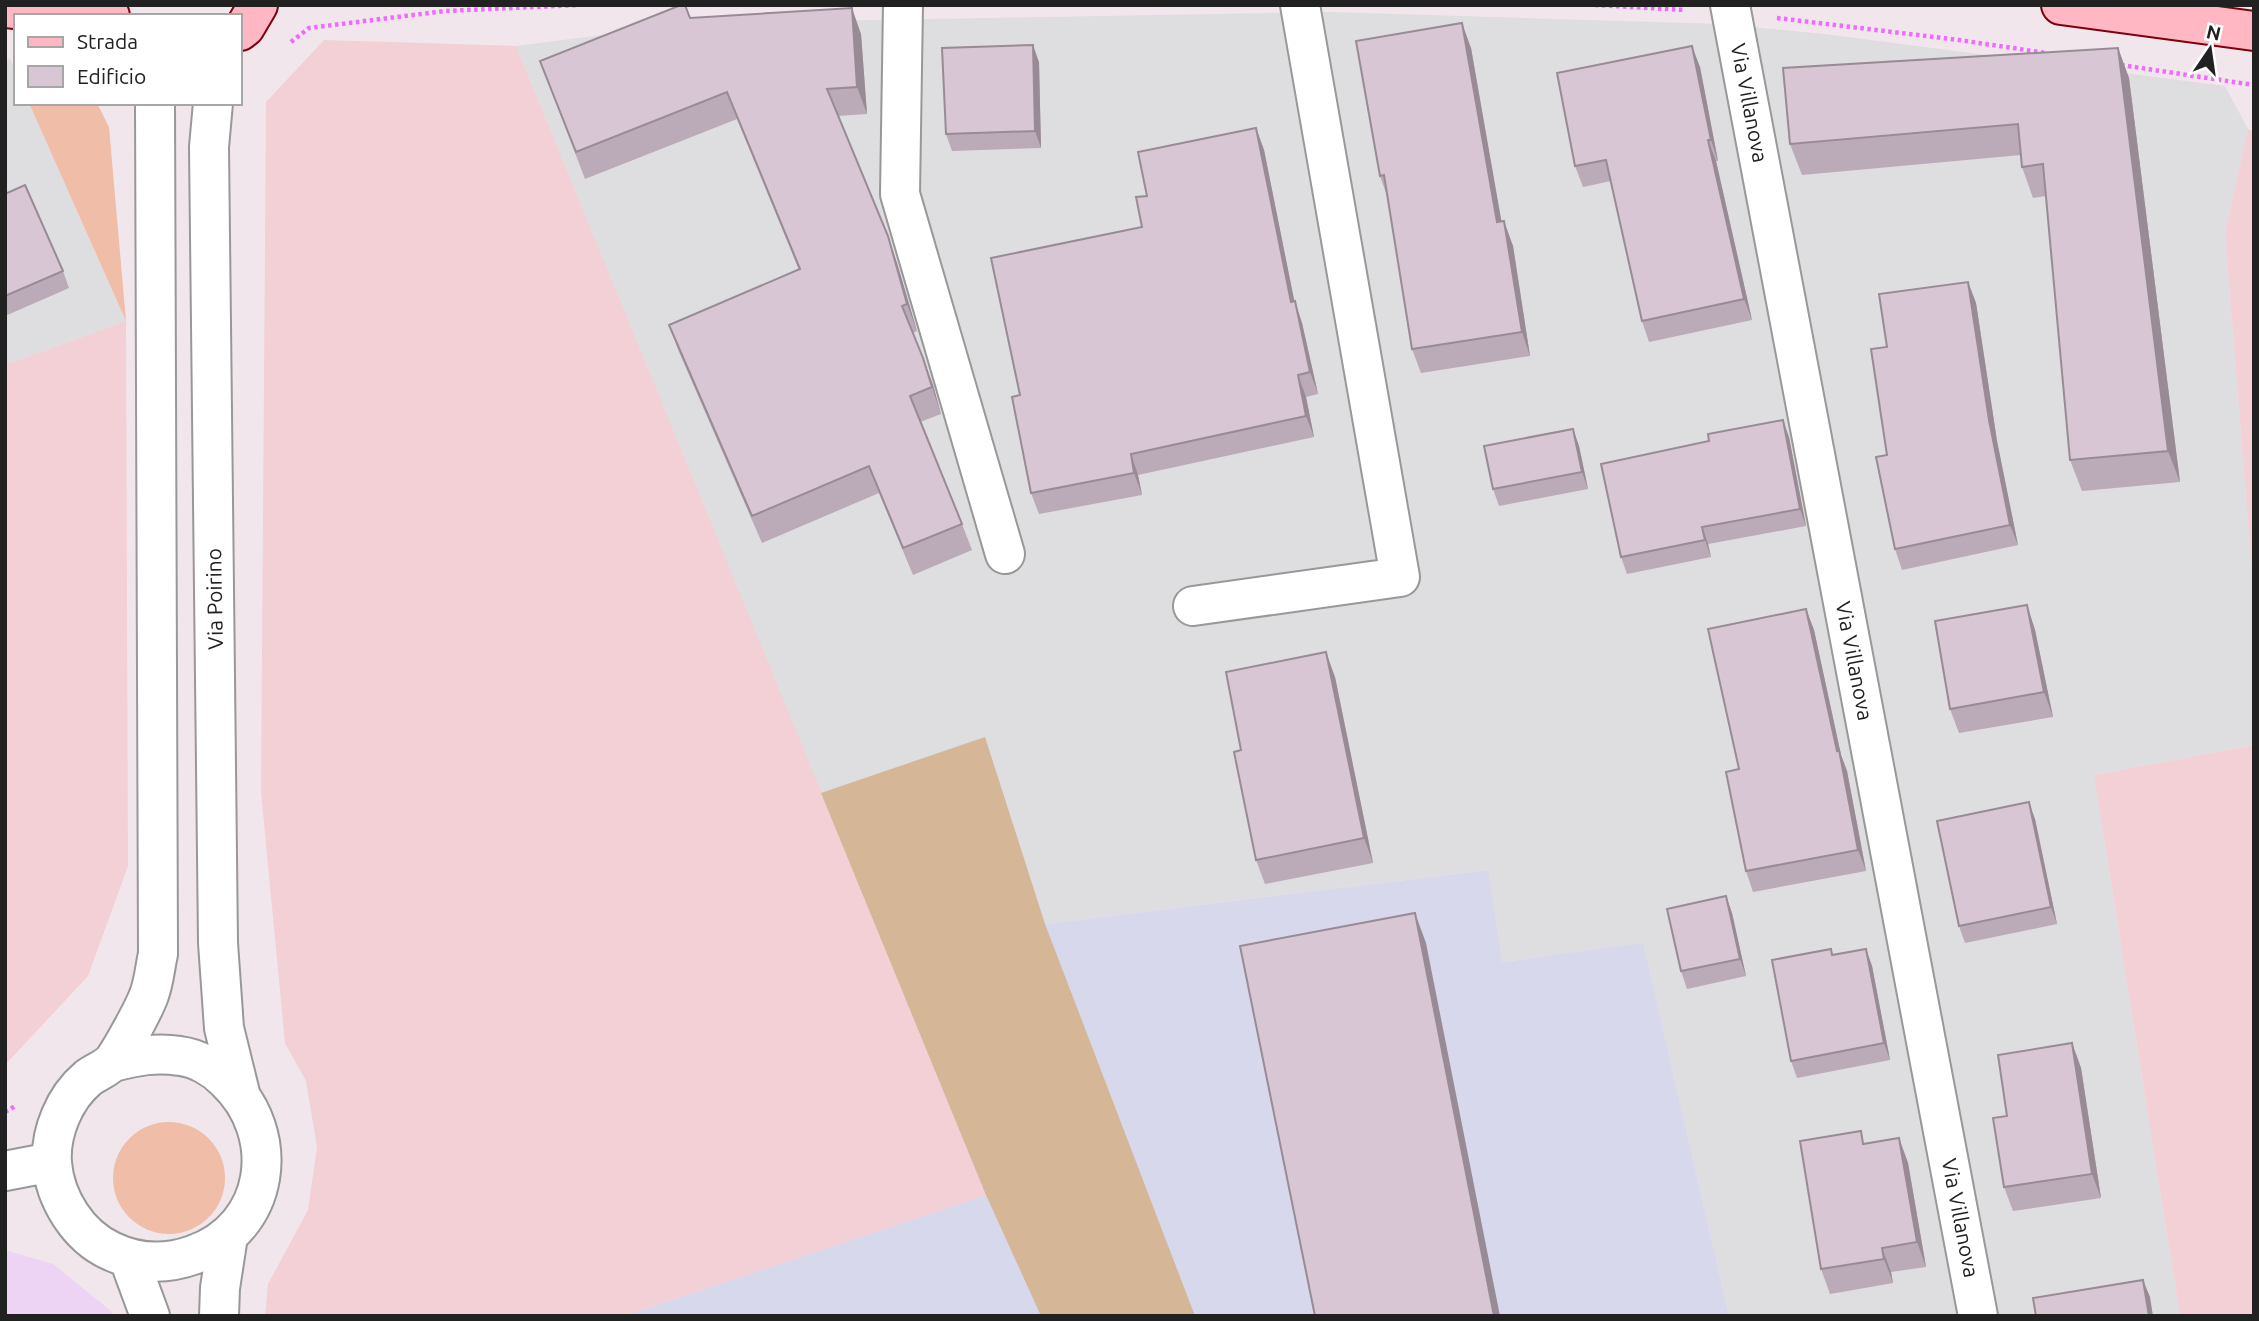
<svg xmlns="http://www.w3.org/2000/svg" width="2259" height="1321" font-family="Ubuntu,sans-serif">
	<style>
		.residential { fill: #dedddf }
		.commercial { fill: #eed4f4 }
		.industrial { fill: #d8d8ec }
		.farmland { fill: #f2d0d5 }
		.grass { fill: #f0bda8 }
		.forest { fill: #d5b697 }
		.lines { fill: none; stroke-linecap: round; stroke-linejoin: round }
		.street-casing { stroke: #989898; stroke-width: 42 }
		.secondary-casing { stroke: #7f000d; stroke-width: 42 }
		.path { stroke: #ef6aff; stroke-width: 4.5; stroke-dasharray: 3.5 3.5; stroke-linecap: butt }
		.street { stroke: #fff; stroke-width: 38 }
		.secondary { stroke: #ffb7c3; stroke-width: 38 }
		.wall { fill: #bbaab7 }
		.shaded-wall { fill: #988b95 }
		.building { fill: #d9c6d5; stroke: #988b95; stroke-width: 2 }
		.labels { text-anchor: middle; stroke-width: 6; stroke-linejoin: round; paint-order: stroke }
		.street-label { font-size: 21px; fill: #212121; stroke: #fff }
	</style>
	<rect width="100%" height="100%" fill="#f2e6ed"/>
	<path class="residential" d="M 1332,12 L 1721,24 L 1825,34 L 2225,86 L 2248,129 L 2225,233 L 2254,596 L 2254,745 L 2094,775 L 2180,1316 L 1729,1316 L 1643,944 L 1501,962 L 1487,870 L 1045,924 L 985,738 L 821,793 L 516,46 L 695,23 Z
		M 10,59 L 16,72 L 16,103 L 29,103 L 126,321 L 5,365 L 5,60 Z"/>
	<path class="commercial" d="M 5,1250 L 53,1264 L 111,1311 L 114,1316 L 5,1316 Z"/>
	<path class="industrial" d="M 985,737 L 1045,924 L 1488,870 L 1502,962 L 1643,943 L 1729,1316 L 623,1316 L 985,1195 L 821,793 Z"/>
	<path class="farmland" d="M 324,40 L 516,46 L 986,1195 L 623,1316 L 265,1316 L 268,1284 L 308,1210 L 317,1147 L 306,1081 L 285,1043 L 261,792 L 266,102 Z
		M 2248,129 L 2254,132 L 2254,596 L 2225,233 Z
		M 126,321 L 128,866 L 88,976 L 5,1065 L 5,365 Z
		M 2254,745 L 2254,1316 L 2180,1316 L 2094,775 Z"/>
	<path class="grass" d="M 29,103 L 97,103 L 109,127 L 126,321 Z
		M113 1178a56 56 0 1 1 112 0a56 56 0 1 1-112 0Z"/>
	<path class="forest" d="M 985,737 L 1045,924 L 1195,1316 L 1041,1316 L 986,1195 L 821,793 Z"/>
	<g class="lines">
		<g class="street-casing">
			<path id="street" d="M 903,5 L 900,194 L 1005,554
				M 1730,5 L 1978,1316
				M 213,103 L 209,147 L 218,943 L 224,1028 L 240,1093
				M 1193,606 L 1400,577 L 1300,5
				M 113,1062 C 136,1056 156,1052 180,1056 C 197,1058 214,1068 226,1080 C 283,1134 271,1228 193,1255 C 165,1265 138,1264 111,1251 C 78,1236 55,1199 52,1163 C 50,1133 64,1098 88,1078 C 96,1072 108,1068 114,1060 C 123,1047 144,1009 149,995 C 154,982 155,967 158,954 L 155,103
				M 5,1171 L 52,1162
				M 129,1259 L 150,1316
				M 219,1316 L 220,1288 L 228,1236"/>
		</g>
		<g class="secondary-casing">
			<path id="secondary" d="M 106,5 L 110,16
				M 2061,5 L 2254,31
				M 5,8 L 71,16
				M 240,31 L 245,27 L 258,5"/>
		</g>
		<path class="path" d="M 1595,5 L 1685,10
			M 1777,18 L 1959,40 L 2046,53
			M 291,42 L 309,28 L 445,11 L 579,5
			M 2121,65 L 2254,85
			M 5,1112 L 17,1105"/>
		<use href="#street" class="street"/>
		<use href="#secondary" class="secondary"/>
	</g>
	<path class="wall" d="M 690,18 L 861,34 L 867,114 L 838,116 L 897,263 L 917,331 L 913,333 L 933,385 L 941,414 L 920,422 L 962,524 L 972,550 L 913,575 L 879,493 L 762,543 L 679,352 L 669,325 L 799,270 L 737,119 L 585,179 L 540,61 Z
		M 1471,48 L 1501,222 L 1513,246 L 1530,356 L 1421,373 L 1412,349 L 1387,196 L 1380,176 Z
		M 2118,48 L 2129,78 L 2180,482 L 2082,491 L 2070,460 L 2046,196 L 2033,198 L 2022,167 L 2021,155 L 1802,175 L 1790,144 Z
		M 1039,62 L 1041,148 L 952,151 L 946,134 Z
		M 1700,67 L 1718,161 L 1716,161 L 1752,320 L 1649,342 L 1642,321 L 1611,181 L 1583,187 L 1575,166 Z
		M 1256,128 L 1264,150 L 1294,301 L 1302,323 L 1318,394 L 1306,397 L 1314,437 L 1138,475 L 1142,495 L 1039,514 L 1031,493 L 1020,395 L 1142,227 L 1147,196 Z
		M 5,194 L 63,271 L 69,288 L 5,316 Z
		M 1968,282 L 1976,303 L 1997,441 L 2018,545 L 1902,570 L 1895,549 L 1887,455 L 1887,347 Z
		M 1573,429 L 1579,446 L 1588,489 L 1499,506 L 1493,489 Z
		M 1789,437 L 1806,526 L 1708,544 L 1711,557 L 1627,574 L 1621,557 L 1709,441 Z
		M 2027,605 L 2035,630 L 2053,717 L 1959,733 L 1950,709 Z
		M 1806,609 L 1814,630 L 1841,755 L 1847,771 L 1866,871 L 1753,892 L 1746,871 L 1739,769 Z
		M 1335,677 L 1373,863 L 1265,884 L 1256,860 L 1241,750 Z
		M 2035,819 L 2057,924 L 1965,943 L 1959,926 Z
		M 1726,896 L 1732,913 L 1746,976 L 1687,989 L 1681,971 Z
		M 1831,949 L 1833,955 L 1866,949 L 1872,966 L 1890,1060 L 1797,1078 L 1791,1061 Z
		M 2072,1043 L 2081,1068 L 2101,1198 L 2013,1211 L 2004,1187 L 2007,1116 Z
		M 1899,1138 L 1908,1163 L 1926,1267 L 1891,1272 L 1893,1283 L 1830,1294 L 1821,1269 L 1866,1144 Z"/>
	<path class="shaded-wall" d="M 852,8 L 861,34 L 867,114 L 857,87 Z
		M 1462,23 L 1471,48 L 1506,247 L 1497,222 Z
		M 1033,45 L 1039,62 L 1041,148 L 1035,131 Z
		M 1692,46 L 1700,67 L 1718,161 L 1711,140 Z
		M 2118,48 L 2129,78 L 2180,482 L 2168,451 Z
		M 1256,128 L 1264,150 L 1299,324 L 1291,302 Z
		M 1708,140 L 1716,161 L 1752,320 L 1744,299 Z
		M 1504,221 L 1513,246 L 1530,356 L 1522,332 Z
		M 888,236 L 897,263 L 917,331 L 907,304 Z
		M 1968,282 L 1976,303 L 1997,441 L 2018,545 L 2010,525 L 1989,420 Z
		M 1295,301 L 1302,323 L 1318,394 L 1310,372 Z
		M 923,358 L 933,385 L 941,414 L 932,387 Z
		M 1298,375 L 1306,397 L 1314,437 L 1306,416 Z
		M 1783,420 L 1789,437 L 1806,526 L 1800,509 Z
		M 1573,429 L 1579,446 L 1588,489 L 1582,472 Z
		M 1131,454 L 1138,475 L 1142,495 L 1134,473 Z
		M 1702,527 L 1708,544 L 1711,557 L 1705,540 Z
		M 2027,605 L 2035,630 L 2053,717 L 2044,692 Z
		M 1806,609 L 1814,630 L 1841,755 L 1847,771 L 1866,871 L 1858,850 Z
		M 1326,652 L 1335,677 L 1373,863 L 1364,838 Z
		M 2029,802 L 2035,819 L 2057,924 L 2051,907 Z
		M 1726,896 L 1732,913 L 1746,976 L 1740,959 Z
		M 1415,913 L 1426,943 L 1500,1316 L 1494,1316 Z
		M 1866,949 L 1872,966 L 1890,1060 L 1884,1043 Z
		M 2072,1043 L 2081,1068 L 2101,1198 L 2092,1174 Z
		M 1899,1138 L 1908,1163 L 1926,1267 L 1917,1242 Z
		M 1882,1248 L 1891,1272 L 1893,1283 L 1884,1259 Z
		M 2143,1280 L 2150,1297 L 2153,1316 L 2149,1316 Z"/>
	<path class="building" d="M 681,5 L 685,5 L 690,18 L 852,8 L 857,87 L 827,89 L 888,236 L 907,304 L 902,306 L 923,358 L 932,387 L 910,396 L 962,524 L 903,548 L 869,466 L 752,516 L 669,325 L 800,269 L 727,92 L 576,152 L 540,61 Z
		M 1462,23 L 1497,222 L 1504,221 L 1522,332 L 1412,349 L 1384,175 L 1380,176 L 1356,41 Z
		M 1033,45 L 1035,131 L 946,134 L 942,48 Z
		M 1692,46 L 1711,140 L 1708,140 L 1744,299 L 1642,321 L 1606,160 L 1575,166 L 1557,73 Z
		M 2118,48 L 2168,451 L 2070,460 L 2043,164 L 2022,167 L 2018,124 L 1790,144 L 1783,68 Z
		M 1256,128 L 1291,302 L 1295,301 L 1310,372 L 1298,375 L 1306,416 L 1131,454 L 1134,473 L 1031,493 L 1012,397 L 1020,395 L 991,258 L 1142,227 L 1136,197 L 1147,196 L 1138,152 Z
		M 25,185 L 63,271 L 5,296 L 5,194 Z
		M 1968,282 L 1989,420 L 2010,525 L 1895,549 L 1876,457 L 1887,455 L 1871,349 L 1887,347 L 1879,294 Z
		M 1783,420 L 1800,509 L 1702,527 L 1705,540 L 1621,557 L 1601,464 L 1709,441 L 1708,434 Z
		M 1573,429 L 1582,472 L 1493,489 L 1484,446 Z
		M 2027,605 L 2044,692 L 1950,709 L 1935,621 Z
		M 1806,609 L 1837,751 L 1839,750 L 1858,850 L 1746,871 L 1726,772 L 1739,769 L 1708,629 Z
		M 1326,652 L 1364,838 L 1256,860 L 1234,752 L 1241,750 L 1226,672 Z
		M 2029,802 L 2051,907 L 1959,926 L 1937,821 Z
		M 1726,896 L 1740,959 L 1681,971 L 1667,909 Z
		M 1415,913 L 1494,1316 L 1315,1316 L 1240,946 Z
		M 1831,949 L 1832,955 L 1866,949 L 1884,1043 L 1791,1061 L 1772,960 Z
		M 2072,1043 L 2092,1174 L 2004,1187 L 1993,1118 L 2007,1116 L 1998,1055 Z
		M 1861,1131 L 1863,1144 L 1899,1138 L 1917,1242 L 1882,1248 L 1884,1259 L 1821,1269 L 1800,1141 Z
		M 2143,1280 L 2149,1316 L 2036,1316 L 2033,1298 Z"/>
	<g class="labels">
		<g class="street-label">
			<text transform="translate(1749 103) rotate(79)" y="7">Via Villanova</text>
			<text transform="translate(215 599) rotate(-91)" y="7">Via Poirino</text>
			<text transform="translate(1854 661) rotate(79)" y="7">Via Villanova</text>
			<text transform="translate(1960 1218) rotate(79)" y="7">Via Villanova</text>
		</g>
	</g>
	<rect width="2259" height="1321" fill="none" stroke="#212121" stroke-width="14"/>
	<rect x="14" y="14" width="228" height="91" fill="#ffffff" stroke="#a6a6a6" stroke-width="2"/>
	<rect x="28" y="37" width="35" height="10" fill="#ffb7c3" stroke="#a6a6a6" stroke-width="2"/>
	<text x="77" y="49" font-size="21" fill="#212121">Strada</text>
	<rect x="28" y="66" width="35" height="21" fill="#d9c6d5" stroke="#a6a6a6" stroke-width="2"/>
	<text x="77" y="84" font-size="21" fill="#212121">Edificio</text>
	<g transform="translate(2210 49) rotate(13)" stroke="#ffffff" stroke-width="5" paint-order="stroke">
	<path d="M0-5L12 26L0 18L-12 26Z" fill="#212121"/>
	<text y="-10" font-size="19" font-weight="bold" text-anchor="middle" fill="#212121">N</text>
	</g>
</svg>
